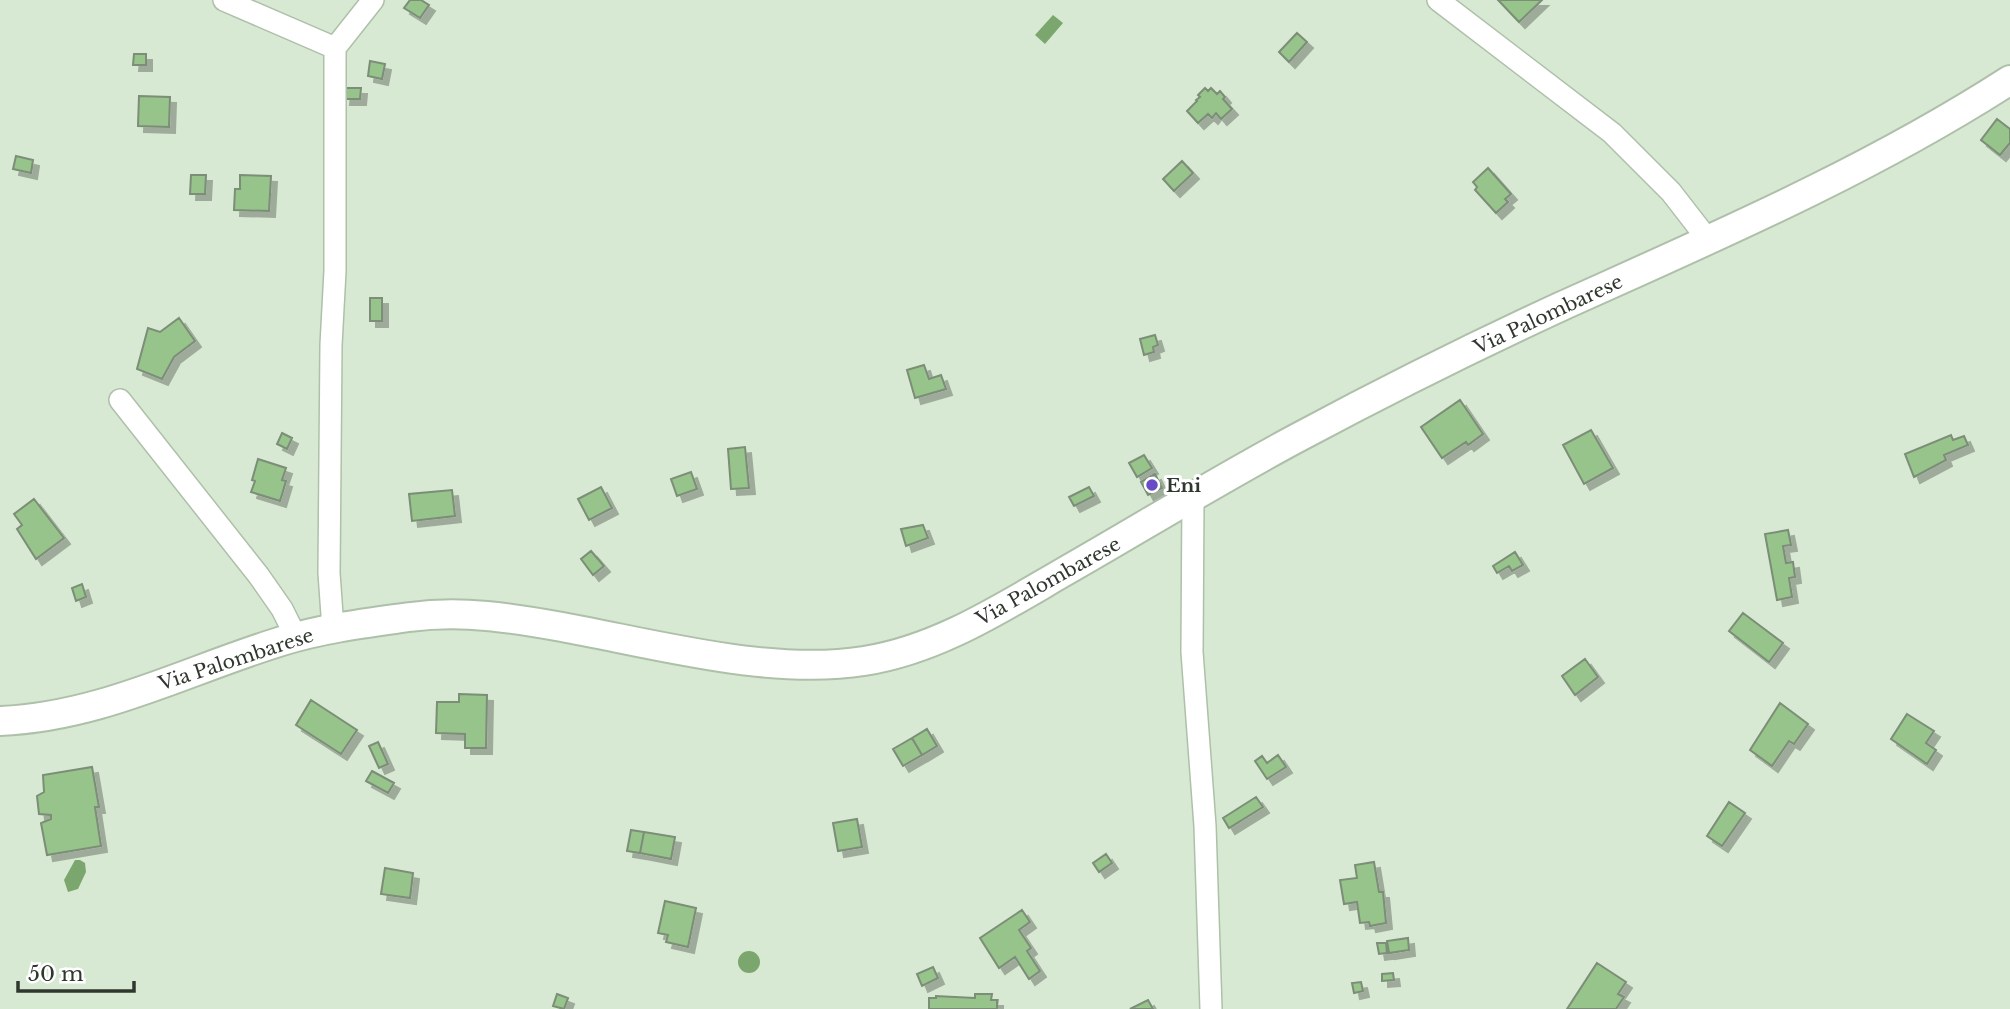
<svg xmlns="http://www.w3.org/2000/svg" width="2010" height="1009" font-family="'Libre Baskerville',serif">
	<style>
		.water { fill: #7ba76f }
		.building { fill: #96c48a; stroke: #7c8d78; stroke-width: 2; filter: url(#shadow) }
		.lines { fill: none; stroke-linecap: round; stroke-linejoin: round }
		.minor-casing { stroke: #aec0a9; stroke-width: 24 }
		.major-casing { stroke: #aec0a9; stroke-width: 32 }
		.minor { stroke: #fff; stroke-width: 21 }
		.major { stroke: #fff; stroke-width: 28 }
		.poi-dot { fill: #684cc5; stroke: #fff; stroke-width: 2.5 }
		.labels { text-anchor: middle; stroke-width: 6; stroke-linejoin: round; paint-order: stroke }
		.street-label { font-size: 19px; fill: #30372e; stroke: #fff }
		.poi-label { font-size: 19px; font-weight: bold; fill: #30372e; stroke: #fff; text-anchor: start }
	</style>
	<defs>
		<filter id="shadow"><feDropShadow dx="6" dy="6" stdDeviation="0" flood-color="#0004"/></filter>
	</defs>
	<rect width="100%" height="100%" fill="#d7e9d2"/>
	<path class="water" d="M 1053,15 L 1063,23 L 1045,44 L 1035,35 Z
		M 75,860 L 80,860 L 85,863 L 86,872 L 78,889 L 68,892 L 64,880 Z
		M738 962a11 11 0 1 1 22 0a11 11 0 1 1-22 0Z"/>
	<path class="building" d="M 410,0 L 421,0 L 429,5 L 420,18 L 404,8 Z
		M 1498,0 L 1542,0 L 1519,22 Z
		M 1297,33 L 1307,42 L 1289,62 L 1279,52 Z
		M 134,54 L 146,54 L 146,65 L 133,65 Z
		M 370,61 L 385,64 L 382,79 L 368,76 Z
		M 345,88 L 361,88 L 360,99 L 344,99 Z
		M 1205,88 L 1208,91 L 1211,88 L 1217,94 L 1220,91 L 1225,97 L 1223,99 L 1232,109 L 1221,119 L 1216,113 L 1212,118 L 1208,114 L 1198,123 L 1187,111 L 1197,101 L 1196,100 L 1200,97 L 1198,95 Z
		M 139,96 L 170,97 L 169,127 L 138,126 Z
		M 1997,119 L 2010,129 L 2010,143 L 2000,155 L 1981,140 Z
		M 16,156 L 33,160 L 31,173 L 13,169 Z
		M 1182,161 L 1193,173 L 1174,191 L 1163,179 Z
		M 1488,168 L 1511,194 L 1505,199 L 1508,202 L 1496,213 L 1475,190 L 1477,187 L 1473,182 Z
		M 191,175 L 206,175 L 205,194 L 190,194 Z
		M 240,175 L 271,176 L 269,211 L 234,210 L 235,189 L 240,189 Z
		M 370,298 L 382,298 L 382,321 L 370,321 Z
		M 179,318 L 195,341 L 174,357 L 162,379 L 137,369 L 148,328 L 160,332 Z
		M 1155,335 L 1158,345 L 1153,347 L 1154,352 L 1144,355 L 1140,339 Z
		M 924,365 L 929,379 L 941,375 L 946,389 L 915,398 L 907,370 Z
		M 1460,400 L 1483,434 L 1468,445 L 1466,442 L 1442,458 L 1421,427 Z
		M 1591,430 L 1613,468 L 1584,484 L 1563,445 Z
		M 282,433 L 292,438 L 287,449 L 277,444 Z
		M 1951,435 L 1953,440 L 1964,436 L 1968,445 L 1944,455 L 1946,460 L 1914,477 L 1905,454 Z
		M 745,447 L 749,488 L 731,489 L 728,449 Z
		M 1144,455 L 1152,468 L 1137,477 L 1129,463 Z
		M 258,459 L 286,468 L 282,480 L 286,481 L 280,501 L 251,492 L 255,481 L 252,480 Z
		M 691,472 L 697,489 L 677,496 L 671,479 Z
		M 1155,474 L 1162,488 L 1148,495 L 1141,482 Z
		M 601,487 L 612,508 L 589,520 L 578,499 Z
		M 1089,487 L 1094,496 L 1074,506 L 1069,497 Z
		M 452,490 L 455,516 L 412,521 L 409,494 Z
		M 34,499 L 64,538 L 36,559 L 17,529 L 22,525 L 14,514 Z
		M 923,525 L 928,538 L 906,546 L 901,529 Z
		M 1788,530 L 1791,545 L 1783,546 L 1786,563 L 1793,562 L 1795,577 L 1789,578 L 1792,597 L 1777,600 L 1765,534 Z
		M 591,551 L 604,566 L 593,575 L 581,559 Z
		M 1515,552 L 1523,565 L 1512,571 L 1509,566 L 1497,573 L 1493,566 Z
		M 82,584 L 86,597 L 76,601 L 72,588 Z
		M 1743,613 L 1783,643 L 1769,662 L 1729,631 Z
		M 1585,659 L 1598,677 L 1575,695 L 1562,676 Z
		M 459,694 L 487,695 L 486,748 L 465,748 L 465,734 L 436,733 L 437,702 L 459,702 Z
		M 311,700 L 357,730 L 341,754 L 296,725 Z
		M 1780,703 L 1808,724 L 1794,744 L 1789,741 L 1772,766 L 1750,750 Z
		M 1907,714 L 1934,731 L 1926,743 L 1936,750 L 1927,764 L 1891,739 Z
		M 927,729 L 937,746 L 922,755 L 912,738 Z
		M 912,738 L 922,755 L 903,766 L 893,749 Z
		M 378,742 L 388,764 L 379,768 L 369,746 Z
		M 1278,755 L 1286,767 L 1267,779 L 1255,761 L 1262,756 L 1267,763 Z
		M 92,767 L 99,807 L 95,807 L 101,846 L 47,855 L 41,823 L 51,819 L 51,815 L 39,814 L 37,796 L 44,792 L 43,775 Z
		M 372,771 L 394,783 L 388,793 L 366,781 Z
		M 1256,797 L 1263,807 L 1229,828 L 1223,818 Z
		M 1729,802 L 1745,813 L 1722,846 L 1707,836 Z
		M 857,819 L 862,847 L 838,851 L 833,823 Z
		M 631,830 L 644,832 L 640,853 L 627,851 Z
		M 644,832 L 675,837 L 671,859 L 640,853 Z
		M 1106,854 L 1112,863 L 1099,872 L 1093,863 Z
		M 1374,862 L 1379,892 L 1383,892 L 1386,923 L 1370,926 L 1369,922 L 1360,923 L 1357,902 L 1344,904 L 1340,880 L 1357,878 L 1355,865 Z
		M 385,868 L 413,873 L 410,898 L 381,894 Z
		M 665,901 L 696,908 L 688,947 L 666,942 L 668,935 L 658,933 Z
		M 1022,910 L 1030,922 L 1019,930 L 1031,948 L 1027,951 L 1040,971 L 1029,979 L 1015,957 L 999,968 L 980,938 Z
		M 1408,938 L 1409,950 L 1389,953 L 1387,941 Z
		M 1377,943 L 1386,943 L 1387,953 L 1379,954 Z
		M 1597,963 L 1626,982 L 1618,994 L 1624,997 L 1616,1009 L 1567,1009 Z
		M 933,967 L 938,978 L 922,986 L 917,974 Z
		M 1393,973 L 1394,980 L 1382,981 L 1382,974 Z
		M 1361,982 L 1363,991 L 1354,993 L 1352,983 Z
		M 557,994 L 568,998 L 564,1009 L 553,1006 Z
		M 975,994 L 992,994 L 991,1000 L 997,1000 L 997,1009 L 929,1009 L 929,998 L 936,998 L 936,996 L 975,998 Z
		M 1148,1000 L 1153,1009 L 1130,1009 Z"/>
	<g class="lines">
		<g class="minor-casing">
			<path id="minor" d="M 224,0 L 335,48 L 373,0
				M 1438,0 L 1612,133 L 1671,192 L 1709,241
				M 120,400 L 259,576 L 282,609 L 296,637
				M 1193,497 L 1192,652 L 1205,826 L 1211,1009
				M 333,629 L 329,573 L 331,345 L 335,271 L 335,48"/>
		</g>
		<g class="major-casing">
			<path id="major" d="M 0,721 C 101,717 187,670 282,641 C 324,628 367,623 410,617 C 463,610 511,618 562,627 C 655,644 770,676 864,661 C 936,650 1000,609 1062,573 C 1141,528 1218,480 1299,437 C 1385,391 1473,347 1562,306 C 1715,237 1869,171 2010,80"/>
		</g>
		<use href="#minor" class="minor"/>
		<use href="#major" class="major"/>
	</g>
	<circle class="poi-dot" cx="1152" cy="485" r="7"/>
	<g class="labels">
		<g class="street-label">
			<text transform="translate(1548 314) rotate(-25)" y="7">Via Palombarese</text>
			<text transform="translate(1048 581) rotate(-29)" y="7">Via Palombarese</text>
			<text transform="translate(236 659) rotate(-18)" y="7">Via Palombarese</text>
		</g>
		<g class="poi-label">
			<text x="1166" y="492">Eni</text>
		</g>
	</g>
	<path d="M18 981v10h116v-10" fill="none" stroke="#30372e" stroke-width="3.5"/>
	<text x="28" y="981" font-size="21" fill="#30372e" stroke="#ffffff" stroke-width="5" paint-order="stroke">50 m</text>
</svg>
